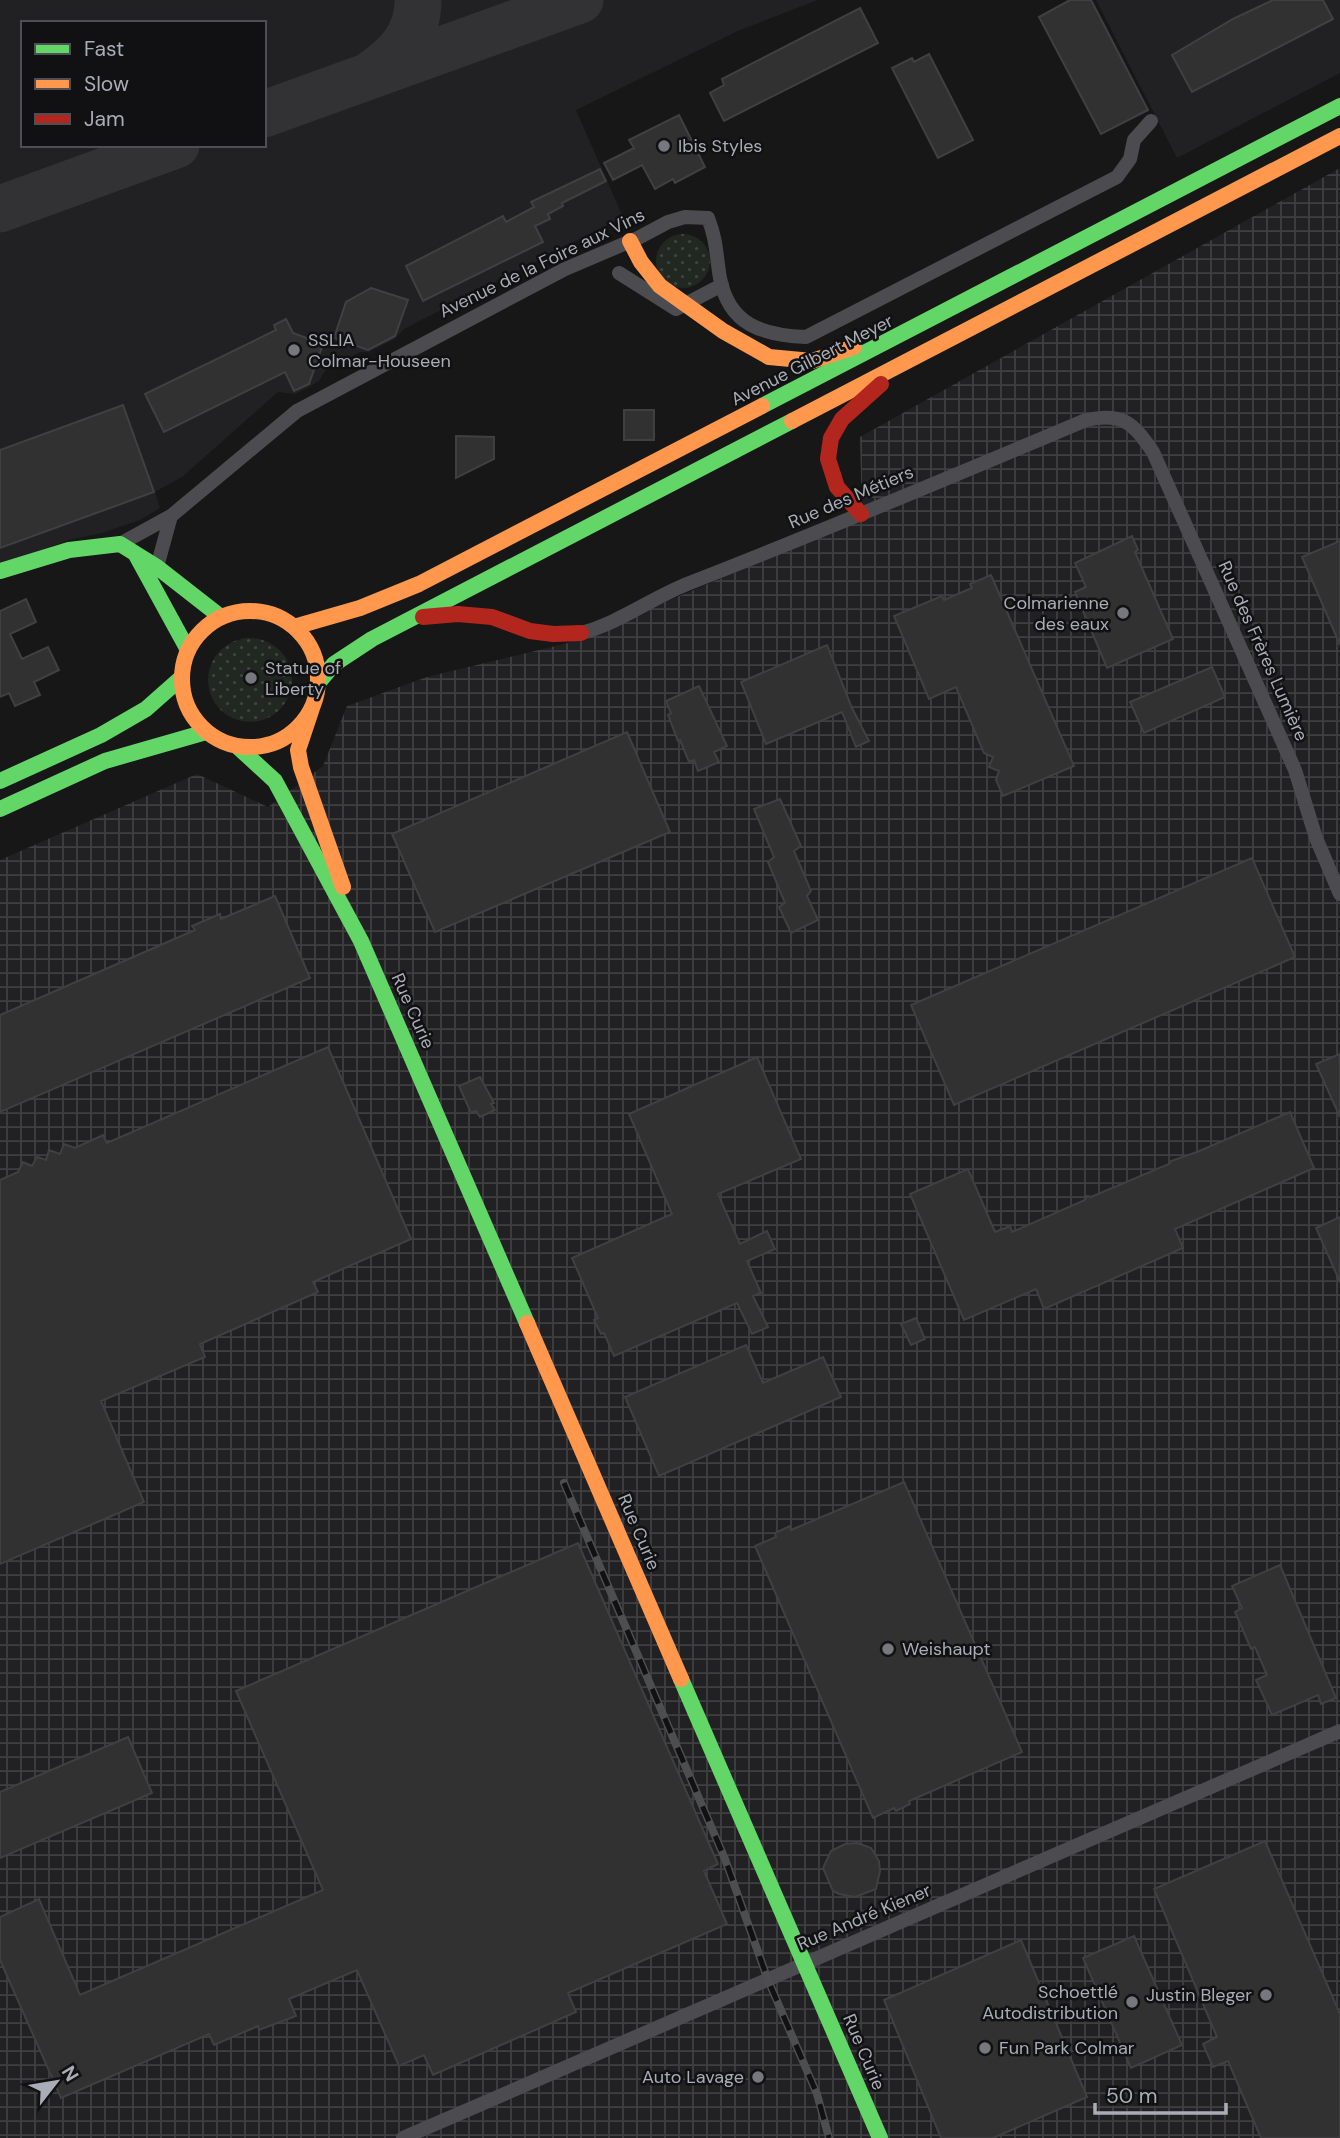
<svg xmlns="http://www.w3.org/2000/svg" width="1340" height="2138" font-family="'DM Sans',sans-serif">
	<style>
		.built { fill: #212123; fill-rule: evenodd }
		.industrial { fill: url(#industrial-grid) }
		.grass { fill: url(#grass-dots) }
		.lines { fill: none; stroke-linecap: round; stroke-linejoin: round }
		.taxiway { stroke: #323234; stroke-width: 47 }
		.building { fill: #313132; stroke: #404043; stroke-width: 2 }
		.street { stroke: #4c4c50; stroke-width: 14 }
		.fast { stroke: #63d668; stroke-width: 16 }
		.slow { stroke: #ff974d; stroke-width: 16 }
		.jam { stroke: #b3261e; stroke-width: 16 }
		.rail-casing { stroke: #4d4e50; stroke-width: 8 }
		.rail { stroke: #111113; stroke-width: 5; stroke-dasharray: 16; stroke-linecap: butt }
		.poi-dot { fill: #77787e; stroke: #111113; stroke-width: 2.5 }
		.labels { text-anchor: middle; stroke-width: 5; stroke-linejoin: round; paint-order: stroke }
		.poi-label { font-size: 18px; fill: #aaadb6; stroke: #111113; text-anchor: start }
		.street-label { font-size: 18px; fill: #aaadb6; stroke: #111113 }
	</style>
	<defs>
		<pattern id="industrial-grid" width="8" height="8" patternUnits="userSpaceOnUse" patternTransform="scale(1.75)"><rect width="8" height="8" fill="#212123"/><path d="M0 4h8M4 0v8" fill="none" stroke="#3f3f41"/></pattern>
		<pattern id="grass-dots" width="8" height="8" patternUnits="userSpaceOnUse" patternTransform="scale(1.75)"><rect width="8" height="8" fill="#212721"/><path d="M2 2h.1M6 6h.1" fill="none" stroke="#3f443f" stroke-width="1.8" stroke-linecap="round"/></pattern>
	</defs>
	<rect width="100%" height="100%" fill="#171717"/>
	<path class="built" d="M 0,0 L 818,0 L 740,30 L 576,110 L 623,217 L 404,329 L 395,339 L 369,352 L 360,352 L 325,371 L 319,381 L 311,386 L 295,394 L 278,392 L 182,477 L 155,492 L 160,508 L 140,520 L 102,533 L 69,540 L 0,565 ZM 23,23 L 264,23 L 264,145 L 23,145 Z
		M 1096,0 L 1340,0 L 1340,73 L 1177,158 Z"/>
	<path class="industrial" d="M 1340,168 L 1340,2138 L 0,2138 L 0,860 L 197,774 L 268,807 L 323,766 L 347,706 L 427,677 L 568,643 L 862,519 L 860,437 Z"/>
	<path class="grass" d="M656 261a27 27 0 1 1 54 0a27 27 0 1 1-54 0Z
		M208 680a42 42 0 1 1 84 0a42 42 0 1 1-84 0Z"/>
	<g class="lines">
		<path class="taxiway" d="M 373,73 C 400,54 418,34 418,0
			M 264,114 L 580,0
			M 0,209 L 176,145"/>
	</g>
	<path class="building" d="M 1070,0 L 1091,0 L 1148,110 L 1101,134 L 1039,17 Z
		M 1273,0 L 1323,0 L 1333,19 L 1192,92 L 1172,55 L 1233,19 Z
		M 860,8 L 878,43 L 724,121 L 710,93 L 724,85 L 722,79 Z
		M 929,54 L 973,140 L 938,158 L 892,68 L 912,58 L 914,62 Z
		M 679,115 L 705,167 L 675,183 L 673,179 L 655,189 L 642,165 L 613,180 L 604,163 L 634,148 L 629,140 Z
		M 600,169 L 606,181 L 562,203 L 563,206 L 548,214 L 550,219 L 535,226 L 543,242 L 423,301 L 406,266 L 503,216 L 506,222 L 534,207 L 531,202 Z
		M 371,288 L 408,300 L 395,336 L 368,350 L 334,338 L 346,302 Z
		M 286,319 L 293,333 L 323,344 L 309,384 L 294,391 L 285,372 L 164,432 L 145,394 L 276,330 L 274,325 Z
		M 123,405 L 154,492 L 0,548 L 0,450 Z
		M 624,410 L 654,410 L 654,440 L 624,440 Z
		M 456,436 L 494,437 L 494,459 L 456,478 Z
		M 1132,536 L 1138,550 L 1135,552 L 1173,639 L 1107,668 L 1075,592 L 1086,587 L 1075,563 Z
		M 1340,541 L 1340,645 L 1302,557 Z
		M 991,575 L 1074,766 L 1003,796 L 996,780 L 999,771 L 989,767 L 993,757 L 984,753 L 956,687 L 929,699 L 894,616 L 942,596 L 944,600 L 972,588 L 970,584 Z
		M 26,599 L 36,622 L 10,634 L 22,659 L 48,647 L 59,670 L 34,682 L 40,695 L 15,706 L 9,693 L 0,697 L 0,611 Z
		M 827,645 L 852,708 L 869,741 L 856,747 L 842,712 L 766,744 L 741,682 Z
		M 1212,667 L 1225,697 L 1144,733 L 1130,702 Z
		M 699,686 L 727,746 L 714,752 L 719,762 L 698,771 L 694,760 L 689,762 L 680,740 L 678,741 L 668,715 L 671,713 L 666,701 Z
		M 627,732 L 670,832 L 435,932 L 392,834 Z
		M 780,799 L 801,846 L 794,851 L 811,891 L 807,896 L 818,920 L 791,933 L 779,907 L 785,903 L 768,862 L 774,857 L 754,809 Z
		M 1252,858 L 1295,957 L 954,1105 L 911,1005 Z
		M 275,896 L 310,978 L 0,1112 L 0,1015 L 195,930 L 192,926 L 220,914 L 221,919 Z
		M 328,1047 L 411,1239 L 313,1282 L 318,1292 L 200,1344 L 205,1357 L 101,1401 L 144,1502 L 0,1564 L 0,1180 L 18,1172 L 23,1162 L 32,1166 L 37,1157 L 46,1160 L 49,1150 L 60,1154 L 64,1144 L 75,1148 L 103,1135 L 107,1143 Z
		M 1340,1054 L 1340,1117 L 1316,1064 Z
		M 757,1057 L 801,1159 L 718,1194 L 740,1244 L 767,1231 L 775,1249 L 747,1261 L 761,1293 L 753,1296 L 768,1327 L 752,1334 L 737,1303 L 614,1356 L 604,1333 L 601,1334 L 594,1320 L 598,1318 L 572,1258 L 672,1214 L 629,1114 Z
		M 480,1077 L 494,1103 L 491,1104 L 495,1110 L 480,1117 L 476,1111 L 471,1113 L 459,1086 Z
		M 1290,1112 L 1314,1168 L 1175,1229 L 1183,1248 L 1044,1309 L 1036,1289 L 964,1320 L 910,1194 L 968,1169 L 995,1232 L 1010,1226 L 1012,1232 L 1085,1200 L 1087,1196 L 1091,1197 L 1169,1164 L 1171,1161 L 1197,1152 Z
		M 1340,1217 L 1340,1282 L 1316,1228 Z
		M 916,1318 L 925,1339 L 911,1345 L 901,1324 Z
		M 746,1345 L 763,1383 L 823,1357 L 841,1397 L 659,1476 L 625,1397 Z
		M 904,1482 L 1022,1752 L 909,1801 L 910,1804 L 896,1811 L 894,1808 L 873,1818 L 755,1546 L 776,1537 L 775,1533 L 790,1526 L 791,1530 Z
		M 578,1543 L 718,1864 L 704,1871 L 727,1924 L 568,1993 L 576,2012 L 433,2075 L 424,2055 L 399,2066 L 357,1970 L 289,1999 L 296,2016 L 259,2030 L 258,2026 L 214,2045 L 209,2034 L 61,2098 L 0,1960 L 0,1917 L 39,1899 L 80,1995 L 323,1890 L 236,1691 Z
		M 1280,1565 L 1336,1698 L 1321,1704 L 1318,1695 L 1272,1715 L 1256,1680 L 1267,1675 L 1255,1647 L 1251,1649 L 1235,1612 L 1242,1608 L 1232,1586 Z
		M 128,1737 L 152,1793 L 0,1858 L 0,1792 Z
		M 1265,1841 L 1340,2014 L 1340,2138 L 1261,2138 L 1228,2061 L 1213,2067 L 1203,2044 L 1217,2037 L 1154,1889 Z
		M 858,1843 L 871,1848 L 879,1861 L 880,1871 L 876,1889 L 855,1897 L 839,1894 L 833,1891 L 823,1868 L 831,1851 L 845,1844 Z
		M 1134,1936 L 1182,2045 L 1131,2068 L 1083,1958 Z
		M 1021,1940 L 1087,2097 L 993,2138 L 941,2138 L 884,2000 Z"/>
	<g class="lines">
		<path class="street" d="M 619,273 L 676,309 L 722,285
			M 120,544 L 171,516 L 297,411 L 565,269 L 638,238 L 668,222 L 685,217 L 708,218 C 717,241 716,255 720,278 C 729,325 762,335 806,337 L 1117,177 L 1130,159 L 1134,140 L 1151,121
			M 157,567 L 171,516
			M 581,633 C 619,623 650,599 687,584 C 821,532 953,476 1086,420 C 1123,412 1133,423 1153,452 L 1295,770 L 1316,838 L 1340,894
			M 403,2138 L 1340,1731"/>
		<path class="fast" d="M 762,406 L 1340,106
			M 136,555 L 188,650
			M 0,571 L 69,550 L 120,544 L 157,567 L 221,617
			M 318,683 L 334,664 L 372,639 L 792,421
			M 238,747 L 275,781 L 361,941 L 527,1323
			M 0,781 L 101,735 L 146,709 L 181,678
			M 0,809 L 105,761 L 206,732
			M 681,1679 L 880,2138"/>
		<path class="slow" d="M 630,241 L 641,262 L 660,286 L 723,331 L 769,357 L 812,361 L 854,347
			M 792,421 L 1340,136
			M182 679a68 68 0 1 1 136 0a68 68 0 1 1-136 0Z
			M 294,627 L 360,608 L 419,584 L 762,406
			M 312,708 L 298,750 L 301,767 L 343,887
			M 527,1323 L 681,1679"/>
		<path class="jam" d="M 861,514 L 837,487 L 828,459 L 831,438 L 842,419 L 881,384
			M 423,617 L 458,614 L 492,617 L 530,631 L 553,634 L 581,633"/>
		<g class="rail-casing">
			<path id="rail" d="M 564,1483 L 725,1859 L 768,1980 L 817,2094 L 829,2138"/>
		</g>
		<use href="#rail" class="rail"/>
	</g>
	<g class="poi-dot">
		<circle cx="664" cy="146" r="7"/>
		<circle cx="294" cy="350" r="7"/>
		<circle cx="1123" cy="613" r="7"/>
		<circle cx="251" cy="678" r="7"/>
		<circle cx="888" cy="1649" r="7"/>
		<circle cx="1266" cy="1995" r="7"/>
		<circle cx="1132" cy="2002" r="7"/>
		<circle cx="985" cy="2048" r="7"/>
		<circle cx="758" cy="2077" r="7"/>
	</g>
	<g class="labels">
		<g class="poi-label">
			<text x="678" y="152">Ibis Styles</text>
			<text x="308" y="346">SSLIA<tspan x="308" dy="21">Colmar-Houseen</tspan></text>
			<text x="1109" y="609" text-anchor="end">Colmarienne<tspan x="1109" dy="21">des eaux</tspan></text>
			<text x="265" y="674">Statue of<tspan x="265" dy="21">Liberty</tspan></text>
			<text x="902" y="1655">Weishaupt</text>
			<text x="1118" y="1998" text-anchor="end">Schoettlé<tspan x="1118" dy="21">Autodistribution</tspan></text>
			<text x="1252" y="2001" text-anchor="end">Justin Bleger</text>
			<text x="999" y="2054">Fun Park Colmar</text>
			<text x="744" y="2083" text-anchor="end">Auto Lavage</text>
		</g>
		<g class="street-label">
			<text transform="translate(542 263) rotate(-26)" y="6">Avenue de la Foire aux Vins</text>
			<text transform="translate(812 360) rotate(-27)" y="6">Avenue Gilbert Meyer</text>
			<text transform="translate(851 497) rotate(-23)" y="6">Rue des Métiers</text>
			<text transform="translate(1263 651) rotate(66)" y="6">Rue des Frères Lumière</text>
			<text transform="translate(413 1011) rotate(66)" y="6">Rue Curie</text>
			<text transform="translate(639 1532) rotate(67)" y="6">Rue Curie</text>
			<text transform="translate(864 1917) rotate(-23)" y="6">Rue André Kiener</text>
			<text transform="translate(864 2052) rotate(67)" y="6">Rue Curie</text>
		</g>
	</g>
	<rect x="21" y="21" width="245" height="126" fill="#111113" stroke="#4e4f54" stroke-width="2"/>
	<rect x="35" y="44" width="35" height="10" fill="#63d668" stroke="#4e4f54" stroke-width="2"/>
	<text x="84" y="56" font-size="21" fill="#aaadb6">Fast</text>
	<rect x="35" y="79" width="35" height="10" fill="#ff974d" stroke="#4e4f54" stroke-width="2"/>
	<text x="84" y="91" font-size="21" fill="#aaadb6">Slow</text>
	<rect x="35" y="114" width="35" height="10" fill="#b3261e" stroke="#4e4f54" stroke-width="2"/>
	<text x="84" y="126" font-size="21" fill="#aaadb6">Jam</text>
	<g transform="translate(56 2082) rotate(59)" stroke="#111113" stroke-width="5" paint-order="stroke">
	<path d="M0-5L12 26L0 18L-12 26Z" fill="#aaadb6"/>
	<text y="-10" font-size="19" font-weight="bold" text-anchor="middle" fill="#aaadb6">N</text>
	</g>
	<path d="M1095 2103v10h131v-10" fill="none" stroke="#aaadb6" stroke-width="3.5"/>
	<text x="1106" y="2103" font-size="21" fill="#aaadb6" stroke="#111113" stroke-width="5" paint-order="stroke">50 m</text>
</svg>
